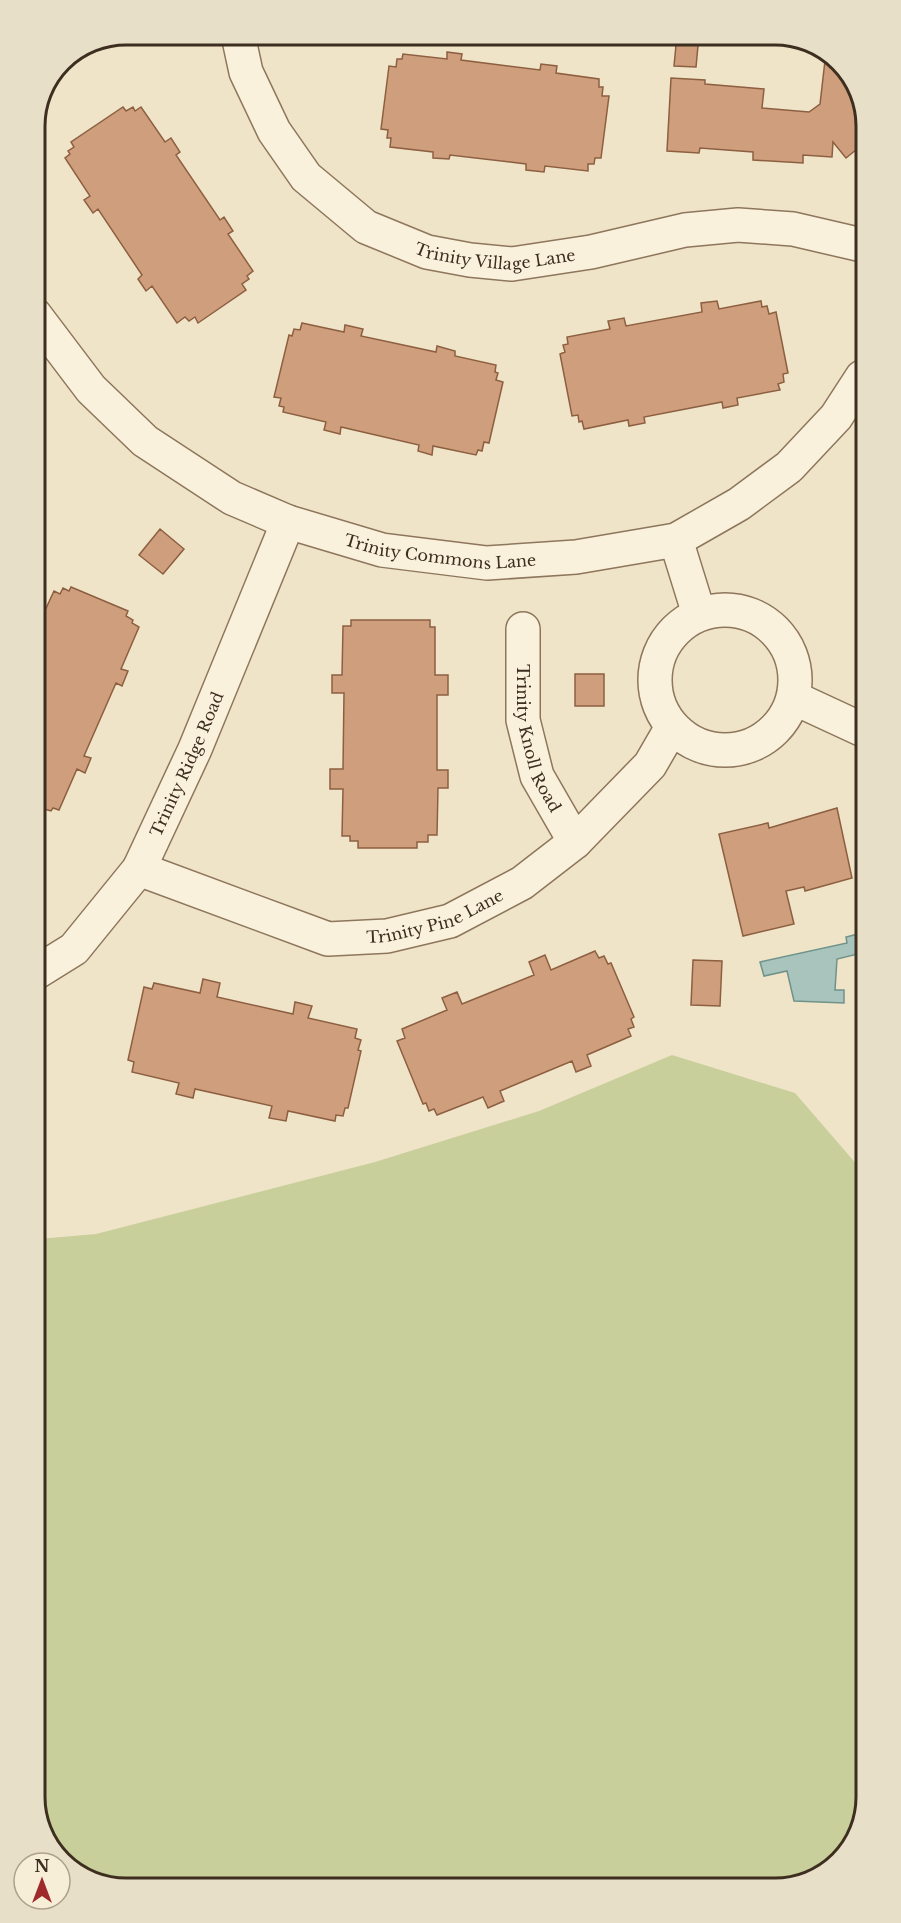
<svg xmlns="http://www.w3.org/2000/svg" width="901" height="1923" font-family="'Libre Baskerville',serif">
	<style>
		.green { fill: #c9cf9b }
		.water { fill: #a9c4bc; stroke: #6f938a; stroke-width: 1.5 }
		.building { fill: #cf9f7d; stroke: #8d5f41; stroke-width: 1.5 }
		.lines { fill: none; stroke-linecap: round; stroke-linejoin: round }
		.minor-casing { stroke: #8d765c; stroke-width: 36 }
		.minor { stroke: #faf1dc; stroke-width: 33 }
		.labels { text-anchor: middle; stroke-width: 4.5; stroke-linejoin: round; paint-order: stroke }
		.street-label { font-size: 16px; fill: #3d2e20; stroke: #f7eed8 }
		.rim { fill: none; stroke: #3d2e20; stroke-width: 3 }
	</style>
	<rect width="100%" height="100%" fill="#f0e4c8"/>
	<path class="green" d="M 672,1055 L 795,1093 L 865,1174 L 866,1797 L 851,1848 L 805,1884 L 120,1888 L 71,1870 L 39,1827 L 38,1239 L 96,1234 L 375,1162 L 539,1111 Z"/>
	<path class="water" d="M 858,934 L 862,953 L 837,959 L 835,990 L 844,990 L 844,1003 L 794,1001 L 787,971 L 764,976 L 760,962 L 847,943 L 846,937 Z"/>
	<path class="building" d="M 677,35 L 699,35 L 696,67 L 674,66 Z
		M 447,52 L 462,54 L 461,60 L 540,70 L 541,64 L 557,66 L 556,73 L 599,79 L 599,87 L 603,87 L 602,96 L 609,96 L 601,158 L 595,158 L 594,164 L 588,164 L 588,171 L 545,166 L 544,172 L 526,170 L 526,164 L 450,155 L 449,159 L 433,158 L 433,152 L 390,147 L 391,138 L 387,138 L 388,130 L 381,129 L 389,66 L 396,67 L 397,59 L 402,59 L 403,54 L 447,59 Z
		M 826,52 L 831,54 L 862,96 L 862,145 L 846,158 L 833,142 L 832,157 L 803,155 L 803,163 L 753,160 L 753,152 L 700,148 L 699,153 L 667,151 L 671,78 L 705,80 L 705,84 L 764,89 L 762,108 L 809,112 L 820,104 Z
		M 123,107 L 126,111 L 133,107 L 135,111 L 141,107 L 165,142 L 171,138 L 180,152 L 176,155 L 220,220 L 224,217 L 233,231 L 228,234 L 253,271 L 247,276 L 249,279 L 242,284 L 246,290 L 198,323 L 195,317 L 189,321 L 185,317 L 177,323 L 152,286 L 146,291 L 138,279 L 142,275 L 98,209 L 93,213 L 84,200 L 90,196 L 65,158 L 70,154 L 68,151 L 74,147 L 71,142 Z
		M 717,301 L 719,309 L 761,301 L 762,307 L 767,306 L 769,314 L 776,312 L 788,373 L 783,374 L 784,382 L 778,384 L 780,390 L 737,398 L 738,405 L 723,408 L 722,402 L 644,417 L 645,423 L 629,426 L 628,420 L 584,429 L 582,421 L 579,422 L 578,415 L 572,416 L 560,354 L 565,352 L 563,345 L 568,344 L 567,337 L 610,329 L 608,321 L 624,318 L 626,326 L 702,312 L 701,303 Z
		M 302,323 L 344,332 L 345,325 L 363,329 L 361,336 L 436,352 L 437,346 L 455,351 L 455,356 L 496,365 L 495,372 L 498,373 L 496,380 L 503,382 L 489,443 L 484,442 L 482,451 L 478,450 L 476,455 L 433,446 L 432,455 L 418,451 L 419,445 L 341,427 L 340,434 L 324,430 L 326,422 L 283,412 L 284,407 L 279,406 L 281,398 L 274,397 L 289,335 L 292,336 L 294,329 L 300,330 Z
		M 160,529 L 184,549 L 163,574 L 139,555 Z
		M 71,587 L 128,611 L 126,616 L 133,620 L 132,623 L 139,627 L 121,669 L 128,671 L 122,686 L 116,683 L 84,756 L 91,758 L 85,773 L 77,769 L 59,810 L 53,808 L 51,811 L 44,809 L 42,813 L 37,811 L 36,630 L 54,591 L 60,594 L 63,588 L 69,591 Z
		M 351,620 L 430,620 L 430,627 L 435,627 L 435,675 L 448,675 L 448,695 L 437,695 L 437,770 L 448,770 L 448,788 L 438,788 L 437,835 L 428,835 L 428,842 L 417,842 L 417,848 L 358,848 L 358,841 L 350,841 L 350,836 L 342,836 L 343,789 L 330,789 L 330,769 L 343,769 L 344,693 L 332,693 L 332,675 L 342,675 L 343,626 L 351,626 Z
		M 575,674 L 604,674 L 604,706 L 575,706 Z
		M 837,808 L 852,878 L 805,891 L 804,887 L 786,891 L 794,924 L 743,936 L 719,834 L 768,823 L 769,828 Z
		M 595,951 L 599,958 L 604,956 L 608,964 L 611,963 L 634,1017 L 631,1019 L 634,1027 L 628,1029 L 631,1036 L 587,1055 L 591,1066 L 576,1072 L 572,1061 L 500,1091 L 504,1101 L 488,1108 L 483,1097 L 437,1115 L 434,1109 L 429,1111 L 426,1103 L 423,1104 L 397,1041 L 405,1038 L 402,1029 L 447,1010 L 442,998 L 457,992 L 462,1004 L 534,975 L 529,962 L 545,955 L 551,970 Z
		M 693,960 L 722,961 L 720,1006 L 691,1005 Z
		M 203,979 L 220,983 L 217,997 L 293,1014 L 295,1002 L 312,1006 L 308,1018 L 357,1029 L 355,1038 L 361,1040 L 358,1050 L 361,1051 L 348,1108 L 345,1108 L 343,1116 L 336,1115 L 335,1121 L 288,1111 L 286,1121 L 269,1118 L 272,1106 L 195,1089 L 193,1098 L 176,1094 L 179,1083 L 132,1072 L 134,1062 L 128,1060 L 144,987 L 152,989 L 154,983 L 200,993 Z
		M 37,1104 L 44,1166 L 38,1167 L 38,1176 Z"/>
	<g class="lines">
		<g class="minor-casing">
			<g id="minor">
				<path id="s1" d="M 238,35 L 246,72 L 274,131 L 306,177 L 366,227 L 427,252 L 470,260 L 512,264 L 591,252 L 685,230 L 738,225 L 793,229 L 862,245"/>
				<path id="s2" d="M 35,315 L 91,389 L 145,441 L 232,498 L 288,522 L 382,550 L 487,563 L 576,557 L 676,540 L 739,504 L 789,467 L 836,417 L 862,377"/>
				<path d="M 676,540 L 699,614"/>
				<circle cx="725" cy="680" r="70"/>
				<path id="s3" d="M 523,629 L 523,720 L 537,776 L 575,842"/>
				<path d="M 794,698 L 863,730"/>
				<path id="s4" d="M 139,869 L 328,939 L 387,936 L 450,921 L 522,883 L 575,842 L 650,765 L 672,727"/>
				<path id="s5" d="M 37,972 L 74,949 L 139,869 L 195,749 L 288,522"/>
			</g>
		</g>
		<use href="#minor" class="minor"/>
	</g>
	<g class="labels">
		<g class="street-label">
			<text dy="6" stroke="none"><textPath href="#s1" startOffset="372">Trinity Village Lane</textPath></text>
			<text dy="6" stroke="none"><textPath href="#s2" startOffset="489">Trinity Commons Lane</textPath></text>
			<text dy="6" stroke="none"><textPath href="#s3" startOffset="112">Trinity Knoll Road</textPath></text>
			<text dy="6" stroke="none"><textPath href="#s5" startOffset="262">Trinity Ridge Road</textPath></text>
			<text dy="6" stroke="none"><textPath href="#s4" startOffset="312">Trinity Pine Lane</textPath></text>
		</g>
	</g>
	<path d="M0 0H901V1923H0ZM126 45H775A81 81 0 0 1 856 126V1797A81 81 0 0 1 775 1878H126A81 81 0 0 1 45 1797V126A81 81 0 0 1 126 45Z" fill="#e8dfc9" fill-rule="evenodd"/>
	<path class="rim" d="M126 45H775A81 81 0 0 1 856 126V1797A81 81 0 0 1 775 1878H126A81 81 0 0 1 45 1797V126A81 81 0 0 1 126 45Z"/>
	<g transform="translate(42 1881)"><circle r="28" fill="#f7eed8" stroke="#ada18e" stroke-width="1.5"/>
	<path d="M0-4.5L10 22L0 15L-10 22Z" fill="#9e2a2b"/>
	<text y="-9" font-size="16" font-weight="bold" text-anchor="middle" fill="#3d2e20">N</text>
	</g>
</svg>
